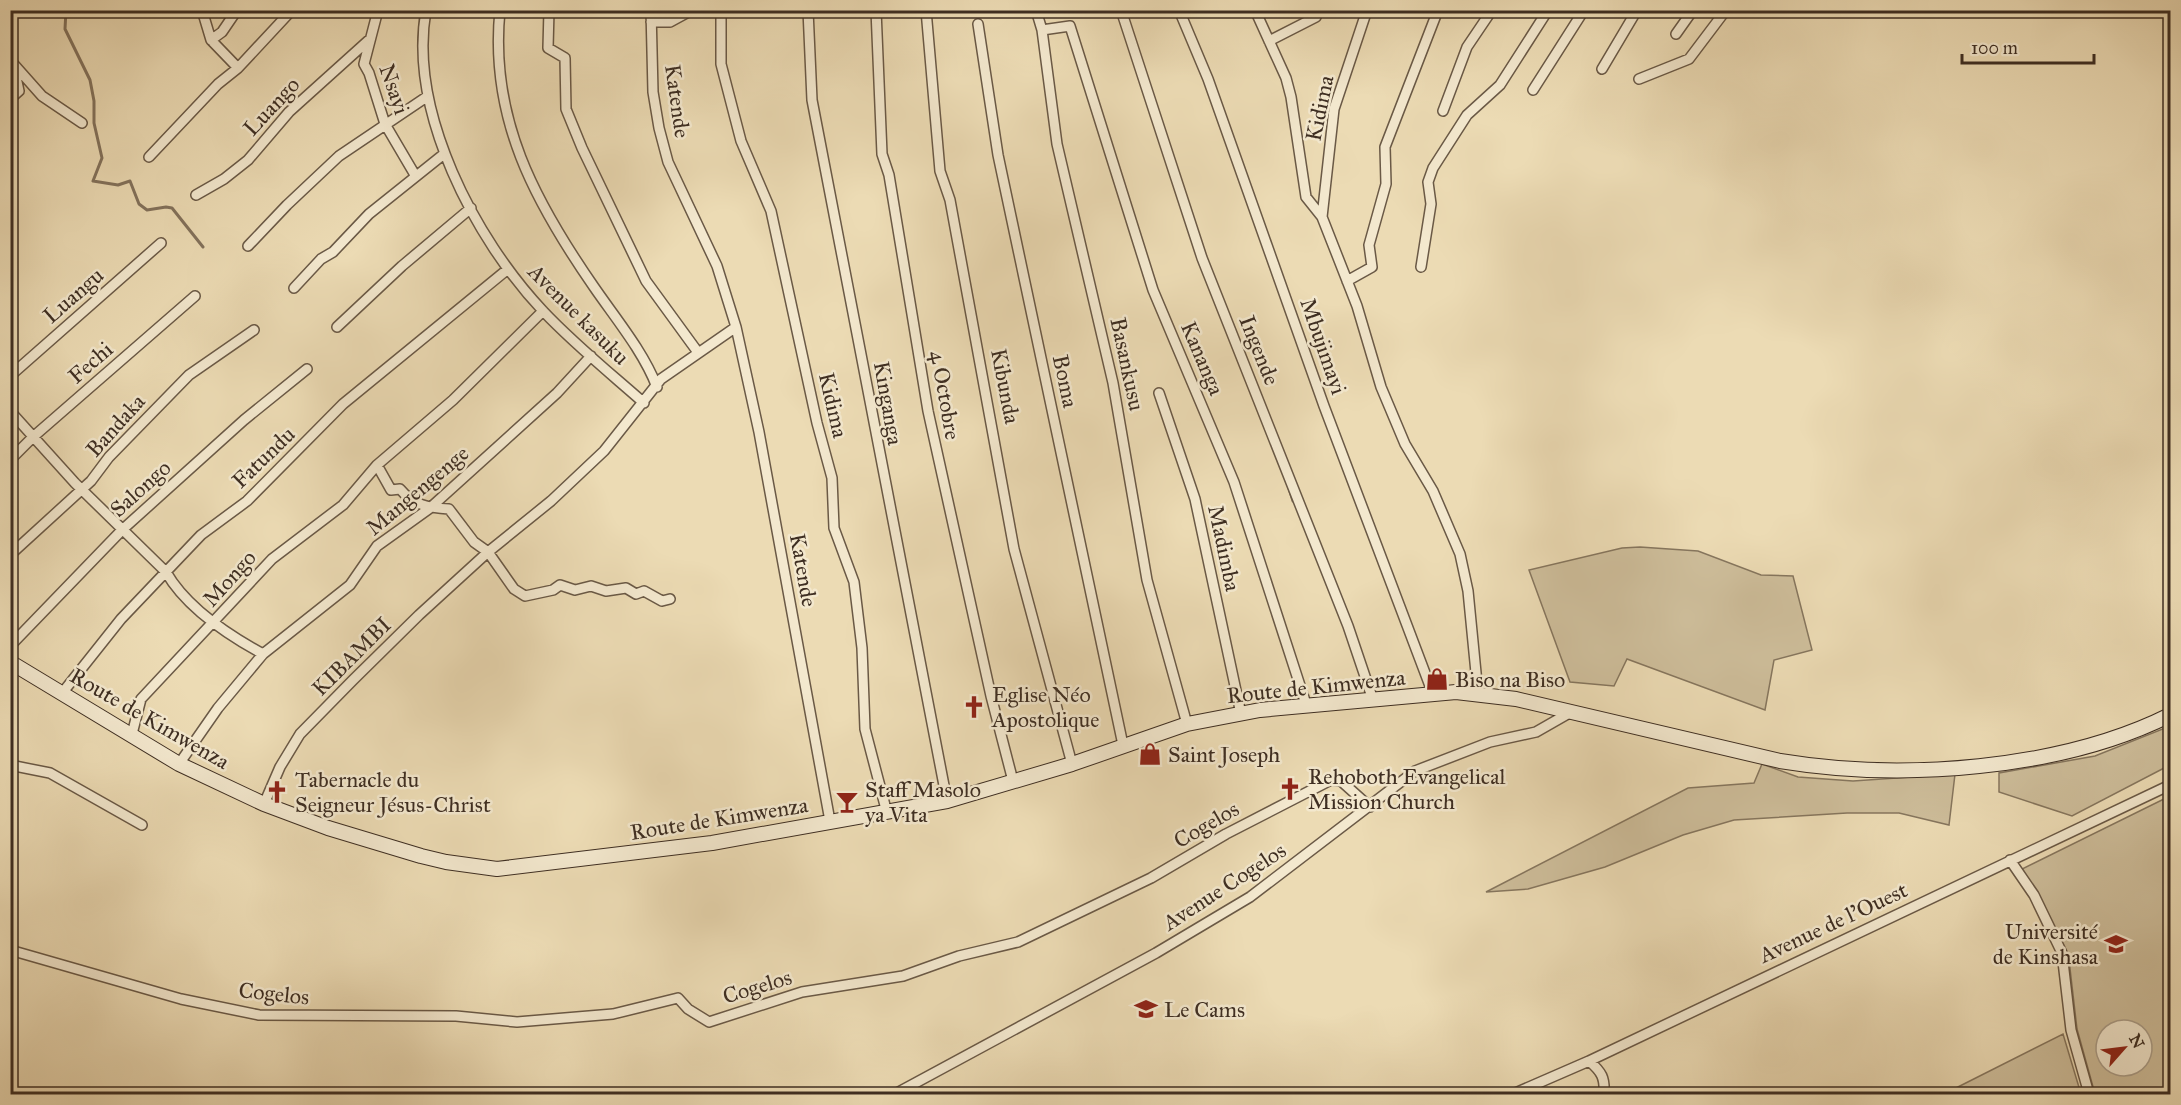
<svg xmlns="http://www.w3.org/2000/svg" width="2181" height="1105" font-family="'IM FELL Great Primer',serif">
	<style>
		.green { fill: #cebe9b; stroke: #86765e; stroke-width: 1.5; fill-rule: evenodd }
		.lines { fill: none; stroke-linecap: round; stroke-linejoin: round }
		.stream { stroke: #83725c; stroke-width: 3 }
		.street-casing { stroke: #6a5946; stroke-width: 12 }
		.secondary-casing { stroke: #3e2e22; stroke-width: 16 }
		.street { stroke: #f3e8ce; stroke-width: 9 }
		.secondary { stroke: #f3e8ce; stroke-width: 14 }
		.labels { text-anchor: middle; stroke-width: 5; stroke-linejoin: round; paint-order: stroke }
		.street-label { font-size: 22px; fill: #3e2e22; stroke: #f3e8ce }
		.poi-label { font-size: 22px; fill: #3e2e22; stroke: #f3e8ce; text-anchor: start }
	</style>
	<rect width="100%" height="100%" fill="#ecdbb4"/>
	<filter id="stains"><feTurbulence type="fractalNoise" baseFrequency=".00333" numOctaves="4"/><feColorMatrix values="0 0 0 0 .2 0 0 0 0 .09 0 0 0 0 .02 0 0 0 .5 -.17"/></filter>
	<radialGradient id="worn" r=".72"><stop offset=".6" stop-color="#630" stop-opacity="0"/><stop offset="1" stop-color="#630" stop-opacity=".3"/></radialGradient>
	<path class="green" d="M 1640,547 L 1698,551 L 1761,575 L 1793,576 L 1812,650 L 1774,660 L 1765,710 L 1627,659 L 1614,686 L 1570,682 L 1529,570 L 1622,548 Z
		M 2170,726 L 2170,765 L 2072,816 L 1999,792 L 1999,773 L 2095,756 Z
		M 1762,764 L 1798,777 L 1853,781 L 1955,774 L 1949,825 L 1899,813 L 1847,813 L 1734,820 L 1683,835 L 1605,867 L 1528,889 L 1486,892 L 1688,788 L 1754,783 Z
		M 2170,796 L 2170,1094 L 2095,1094 L 2077,1029 L 2069,960 L 2055,929 L 2022,869 ZM 2106,1030 L 2142,1030 L 2142,1066 L 2106,1066 Z
		M 2063,1034 L 2081,1094 L 1944,1094 Z"/>
	<g class="lines">
		<path class="stream" d="M 66,10 L 65,29 L 90,80 L 94,101 L 94,123 L 102,158 L 93,181 L 118,185 L 130,181 L 139,204 L 147,210 L 166,207 L 172,208 L 203,247
			M 1288,485 L 1293,501"/>
		<g class="street-casing">
			<path id="street" d="M 202,10 L 211,40 L 238,68
				M 378,10 L 364,64 L 369,73 L 385,124 L 415,175
				M 426,10 C 408,112 475,239 543,311 C 574,344 610,373 644,403
				M 500,10 C 489,118 535,202 594,287 C 616,319 643,351 657,387
				M 549,10 L 548,48 L 565,58 L 566,109 L 582,148 L 646,281 L 697,351
				M 651,10 L 653,92 L 659,128 L 668,162 L 717,266 L 736,327 L 759,432 L 830,821
				M 721,10 L 721,64 L 741,141 L 771,211 L 817,423 L 832,478 L 834,528 L 854,582 L 862,648 L 865,729 L 887,813
				M 808,10 L 812,100 L 947,801
				M 876,10 L 882,154 L 889,175 L 928,411 L 991,696 L 1013,781
				M 926,10 L 940,171 L 950,200 L 1014,549 L 1072,764
				M 1036,10 L 1042,30 L 1057,144 L 1113,383 L 1147,580 L 1187,724
				M 1121,10 L 1202,258 L 1348,626 L 1373,700
				M 1179,10 L 1208,79 L 1324,406 L 1433,694
				M 1255,10 L 1286,78 L 1291,97 L 1306,197 L 1322,217 L 1357,306 L 1381,387 L 1405,444 L 1433,491 L 1460,554 L 1468,591 L 1478,693
				M 10,13 L 13,10
				M 651,22 L 670,22 L 692,10
				M 978,24 L 998,155 L 1123,745
				M 1042,30 L 1070,26 L 1153,290 L 1234,482 L 1306,704
				M 1676,34 L 1693,10
				M 211,40 L 222,32 L 237,10
				M 1269,41 L 1316,17 L 1319,10
				M 10,60 L 42,96 L 82,123
				M 1602,69 L 1637,10
				M 1639,79 L 1689,59 L 1726,10
				M 1533,90 L 1584,10
				M 10,99 L 19,91 L 14,68
				M 1443,111 L 1467,47 L 1492,10
				M 149,157 L 218,84 L 238,68 L 292,10
				M 196,195 L 224,179 L 248,160 L 289,112 L 370,39
				M 1322,217 L 1334,109 L 1367,10
				M 248,246 L 287,205 L 339,156 L 428,96
				M 1421,267 L 1431,204 L 1428,182 L 1433,168 L 1467,115 L 1500,85 L 1548,10
				M 1347,281 L 1372,267 L 1369,245 L 1386,184 L 1385,147 L 1438,10
				M 294,288 L 321,259 L 333,252 L 369,214 L 444,154
				M 337,327 L 402,266 L 471,208
				M 10,376 L 161,243
				M 1159,393 L 1195,499 L 1241,714
				M 10,411 L 75,483 L 166,572 C 186,607 228,635 263,654
				M 10,460 L 33,437 L 195,296
				M 377,465 L 391,490 L 400,489 C 413,505 429,508 449,509 L 474,542 L 488,552 L 514,589 L 525,596 L 553,590 L 560,585 L 575,590 L 591,586 L 606,591 L 626,588 L 636,594 L 644,591 L 662,601 L 670,599
				M 10,555 L 91,481 L 109,457 L 189,375 L 254,330
				M 10,646 L 122,530 L 244,420 L 307,369
				M 63,692 L 121,619 L 201,535 L 247,501 L 343,404 L 508,269
				M 132,734 L 141,699 L 272,559 L 343,505 L 377,465 L 453,400 L 543,311
				M 179,764 L 218,708 L 263,654 L 350,585 L 377,546 L 430,508 L 557,393 L 591,356
				M 10,765 L 50,773 L 142,825
				M 264,804 L 280,767 L 300,734 L 353,680 L 419,615 L 488,552 L 551,501 L 604,451 L 661,379 L 736,327
				M 2010,860 L 2034,895 L 2062,953 L 2071,1030 L 2089,1094
				M 10,950 L 181,999 L 259,1015 L 456,1016 L 517,1022 L 613,1014 L 678,998 L 688,1009 L 709,1022 L 802,992 L 903,976 L 959,956 L 1018,942 L 1151,878 L 1226,834 L 1331,780 L 1341,781 L 1370,807
				M 1589,1061 C 1602,1072 1605,1078 1604,1094
				M 895,1094 L 1156,953 L 1250,897 L 1415,771 L 1490,742 L 1536,732 L 1571,712
				M 1513,1094 L 1589,1061 L 2170,785"/>
		</g>
		<g class="secondary-casing">
			<path id="secondary" d="M 10,662 L 179,764 L 264,804 L 328,828 L 421,856 L 446,862 L 497,869 L 712,843 L 947,801 L 1072,764 L 1187,724 L 1260,710 L 1456,692 L 1516,699 L 1780,761 C 1901,781 2060,770 2170,715"/>
		</g>
		<use href="#street" class="street"/>
		<use href="#secondary" class="secondary"/>
	</g>
	<defs>
		<g id="shop-bare" transform="scale(1.8)"><path d="M-5-2.5h2.3a2.7 3.5 0 0 1 5.4 0H5L5.5 6h-11ZM-1.5-2.5h3a1.5 2.3 0 0 0-3 0Z" fill="#8f2418" stroke="#f3e8ce" stroke-width="2.5" paint-order="stroke"/></g>
		<g id="church-bare" transform="scale(1.8)"><path d="M-1.2-6h2.4v3.5h3.3v2.4h-3.3V6h-2.4V-.1h-3.3v-2.4h3.3Z" fill="#8f2418" stroke="#f3e8ce" stroke-width="2.5" paint-order="stroke"/></g>
		<g id="bar-bare" transform="scale(1.8)"><path d="M-6-5H6L.8 .8V4.5H3.5V6h-7V4.5H-.8V.8Z" fill="#8f2418" stroke="#f3e8ce" stroke-width="2.5" paint-order="stroke"/></g>
		<g id="university-bare" transform="scale(1.8)"><path d="M0-5L7-2L0 1L-7-2ZM-4 1L0 2.5L4 1V4Q0 6-4 4Z" fill="#8f2418" stroke="#f3e8ce" stroke-width="2.5" paint-order="stroke"/></g>
		<g id="school-bare" transform="scale(1.8)"><path d="M0-5L7-2L0 1L-7-2ZM-4 1L0 2.5L4 1V4Q0 6-4 4Z" fill="#8f2418" stroke="#f3e8ce" stroke-width="2.5" paint-order="stroke"/></g>
	</defs>
	<g fill-rule="evenodd">
		<use href="#shop-bare" x="1437" y="679"/>
		<use href="#church-bare" x="974" y="707"/>
		<use href="#shop-bare" x="1150" y="754"/>
		<use href="#church-bare" x="1290" y="789"/>
		<use href="#church-bare" x="277" y="792"/>
		<use href="#bar-bare" x="847" y="802"/>
		<use href="#university-bare" x="2116" y="944"/>
		<use href="#school-bare" x="1146" y="1009"/>
	</g>
	<g class="labels">
		<g class="street-label">
			<text transform="translate(395 89) rotate(71)" y="8">Nsayi</text>
			<text transform="translate(678 101) rotate(82)" y="8">Katende</text>
			<text transform="translate(271 106) rotate(-47)" y="8">Luango</text>
			<text transform="translate(1319 108) rotate(-78)" y="8">Kidima</text>
			<text transform="translate(73 295) rotate(-41)" y="8">Luangu</text>
			<text transform="translate(579 314) rotate(45)" y="8">Avenue kasuku</text>
			<text transform="translate(1324 346) rotate(71)" y="8">Mbujimayi</text>
			<text transform="translate(1260 350) rotate(68)" y="8">Ingende</text>
			<text transform="translate(1203 358) rotate(67)" y="8">Kananga</text>
			<text transform="translate(90 362) rotate(-41)" y="8">Fechi</text>
			<text transform="translate(1128 364) rotate(78)" y="8">Basankusu</text>
			<text transform="translate(1066 381) rotate(78)" y="8">Boma</text>
			<text transform="translate(1006 386) rotate(79)" y="8">Kibunda</text>
			<text transform="translate(946 395) rotate(80)" y="8">4 Octobre</text>
			<text transform="translate(889 403) rotate(80)" y="8">Kinganga</text>
			<text transform="translate(834 405) rotate(77)" y="8">Kidima</text>
			<text transform="translate(115 425) rotate(-48)" y="8">Bandaka</text>
			<text transform="translate(263 457) rotate(-44)" y="8">Fatundu</text>
			<text transform="translate(140 488) rotate(-42)" y="8">Salongo</text>
			<text transform="translate(417 490) rotate(-40)" y="8">Mangengenge</text>
			<text transform="translate(1225 548) rotate(78)" y="8">Madimba</text>
			<text transform="translate(804 570) rotate(80)" y="8">Katende</text>
			<text transform="translate(229 578) rotate(-48)" y="8">Mongo</text>
			<text transform="translate(351 656) rotate(-45)" y="8">KIBAMBI</text>
			<text transform="translate(1316 686) rotate(-6)" y="8">Route de Kimwenza</text>
			<text transform="translate(150 718) rotate(30)" y="8">Route de Kimwenza</text>
			<text transform="translate(719 818) rotate(-9)" y="8">Route de Kimwenza</text>
			<text transform="translate(1206 824) rotate(-30)" y="8">Cogelos</text>
			<text transform="translate(1224 886) rotate(-33)" y="8">Avenue Cogelos</text>
			<text transform="translate(1833 922) rotate(-25)" y="8">Avenue de l'Ouest</text>
			<text transform="translate(757 986) rotate(-17)" y="8">Cogelos</text>
			<text transform="translate(274 993) rotate(6)" y="8">Cogelos</text>
		</g>
		<g class="poi-label">
			<text x="1455" y="687">Biso na Biso</text>
			<text x="992" y="702">Eglise Néo<tspan x="992" dy="25">Apostolique</tspan></text>
			<text x="1168" y="762">Saint Joseph</text>
			<text x="1308" y="784">Rehoboth Evangelical<tspan x="1308" dy="25">Mission Church</tspan></text>
			<text x="295" y="787">Tabernacle du<tspan x="295" dy="25">Seigneur Jésus-Christ</tspan></text>
			<text x="865" y="797">Staff Masolo<tspan x="865" dy="25">ya Vita</tspan></text>
			<text x="2098" y="939" text-anchor="end">Université<tspan x="2098" dy="25">de Kinshasa</tspan></text>
			<text x="1164" y="1017">Le Cams</text>
		</g>
	</g>
	<rect width="2181" height="1105" fill="none" stroke="#ecdbb4" stroke-width="36"/>
	<rect x="12" y="12" width="2157" height="1081" fill="none" stroke="#3e2e22" stroke-width="3"/>
	<rect x="18" y="18" width="2145" height="1069" fill="none" stroke="#3e2e22" stroke-width="1.5"/>
	<g transform="translate(2124 1048) rotate(62)"><circle r="28" fill="#f3e8ce" stroke="#ab9e89" stroke-width="1.5"/>
	<path d="M0-4.5L10 22L0 15L-10 22Z" fill="#8f2418"/>
	<text y="-9" font-size="16" font-weight="bold" text-anchor="middle" fill="#3e2e22">N</text>
	</g>
	<path d="M1962 54v9h132v-9" fill="none" stroke="#3e2e22" stroke-width="3"/>
	<text x="1971" y="54" font-size="18" fill="#3e2e22" stroke="#f3e8ce" stroke-width="4.5" paint-order="stroke">100 m</text>
	<rect width="100%" height="100%" filter="url(#stains)"/>
	<rect width="100%" height="100%" fill="url(#worn)"/>
</svg>
